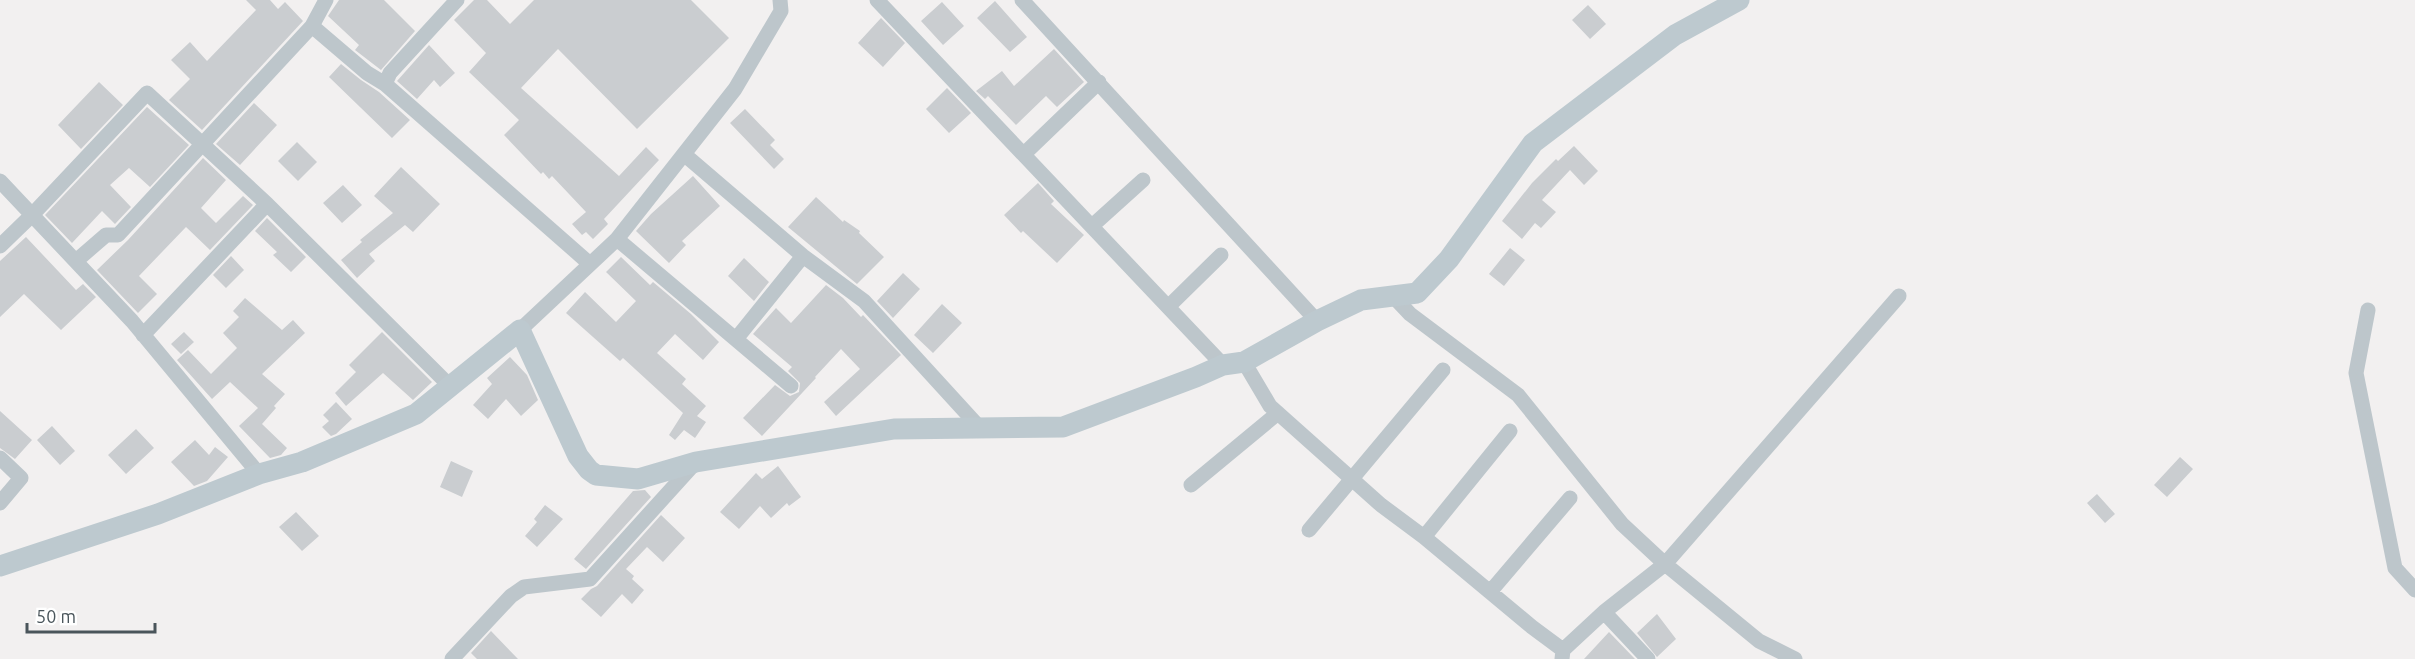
<svg xmlns="http://www.w3.org/2000/svg" width="2415" height="659" font-family="Ubuntu,sans-serif">
	<style>
		.building { fill: #cacdd0 }
		.lines { fill: none; stroke-linecap: round; stroke-linejoin: round }
		.street { stroke: #bdc6cb; stroke-width: 15 }
		.secondary { stroke: #bdc9cf; stroke-width: 21 }
	</style>
	<rect width="100%" height="100%" fill="#f2f0f0"/>
	<path class="building" d="M 246,0 L 270,0 L 278,9 L 285,2 L 303,21 L 202,130 L 169,100 L 190,79 L 171,60 L 190,42 L 207,61 L 256,10 Z
		M 339,0 L 384,0 L 415,31 L 381,70 L 355,50 L 359,45 L 328,16 Z
		M 474,0 L 487,0 L 510,24 L 534,0 L 691,0 L 729,38 L 637,129 L 558,49 L 521,88 L 619,176 L 646,147 L 659,160 L 604,219 L 608,224 L 593,239 L 586,232 L 582,235 L 572,224 L 586,212 L 552,176 L 549,179 L 543,172 L 541,174 L 504,135 L 519,120 L 469,72 L 486,53 L 454,20 Z
		M 995,1 L 1027,37 L 1010,52 L 977,18 Z
		M 942,2 L 964,26 L 943,45 L 921,21 Z
		M 1588,5 L 1606,24 L 1590,39 L 1572,20 Z
		M 881,18 L 905,43 L 883,67 L 858,43 Z
		M 429,45 L 455,73 L 440,87 L 434,80 L 417,99 L 397,81 Z
		M 1054,49 L 1084,82 L 1057,107 L 1046,96 L 1016,125 L 988,96 L 985,99 L 976,91 L 1002,71 L 1014,86 Z
		M 341,64 L 361,80 L 379,92 L 410,120 L 392,138 L 329,77 Z
		M 99,82 L 123,105 L 81,149 L 58,125 Z
		M 947,88 L 971,113 L 949,133 L 926,109 Z
		M 254,103 L 277,125 L 240,165 L 216,144 Z
		M 147,107 L 189,145 L 150,187 L 129,168 L 110,185 L 131,207 L 115,224 L 102,211 L 72,243 L 45,215 Z
		M 745,109 L 775,140 L 770,145 L 784,159 L 774,169 L 730,123 Z
		M 297,142 L 317,162 L 298,181 L 278,161 Z
		M 1574,146 L 1598,171 L 1584,185 L 1570,170 L 1542,200 L 1556,212 L 1541,228 L 1535,223 L 1522,239 L 1502,221 L 1532,183 L 1556,159 L 1558,161 Z
		M 203,158 L 226,180 L 201,208 L 216,223 L 243,196 L 253,205 L 210,250 L 186,227 L 139,276 L 157,294 L 138,313 L 97,270 L 128,240 Z
		M 401,167 L 440,204 L 413,232 L 405,225 L 369,254 L 375,261 L 357,278 L 341,260 L 362,242 L 360,240 L 393,213 L 374,196 Z
		M 693,176 L 720,206 L 682,241 L 686,245 L 669,263 L 636,231 L 651,214 Z
		M 1038,183 L 1054,201 L 1051,204 L 1084,235 L 1057,263 L 1023,231 L 1021,233 L 1004,215 Z
		M 343,185 L 362,205 L 342,223 L 323,203 Z
		M 816,197 L 843,222 L 844,220 L 860,231 L 859,233 L 884,257 L 857,284 L 788,227 Z
		M 267,218 L 306,257 L 291,272 L 273,255 L 277,252 L 255,231 Z
		M 26,237 L 76,290 L 83,284 L 96,297 L 61,330 L 24,294 L 0,317 L 0,261 Z
		M 1510,248 L 1525,260 L 1504,286 L 1489,274 Z
		M 231,256 L 244,270 L 226,288 L 213,275 Z
		M 621,257 L 650,285 L 653,282 L 691,314 L 719,342 L 703,360 L 675,334 L 657,353 L 686,379 L 682,384 L 706,406 L 697,416 L 706,422 L 695,438 L 684,430 L 675,440 L 669,435 L 683,413 L 623,358 L 620,361 L 566,313 L 585,292 L 616,322 L 636,301 L 606,272 Z
		M 744,258 L 769,282 L 754,301 L 728,276 Z
		M 903,273 L 920,289 L 893,318 L 877,301 Z
		M 826,285 L 843,298 L 861,317 L 863,315 L 901,355 L 836,416 L 824,402 L 860,369 L 841,349 L 815,377 L 816,378 L 762,436 L 743,418 L 775,385 L 790,396 L 799,392 L 800,383 L 788,371 L 792,367 L 753,334 L 776,308 L 791,323 Z
		M 245,298 L 282,330 L 293,320 L 305,333 L 262,374 L 285,394 L 274,406 L 276,408 L 262,424 L 287,448 L 281,455 L 270,458 L 239,426 L 258,408 L 230,382 L 212,399 L 177,360 L 188,350 L 211,374 L 237,348 L 223,333 L 239,317 L 233,311 Z
		M 942,304 L 962,323 L 933,353 L 914,335 Z
		M 184,332 L 194,342 L 181,354 L 171,344 Z
		M 382,332 L 432,382 L 413,400 L 383,373 L 346,406 L 335,393 L 356,372 L 349,365 Z
		M 510,357 L 527,375 L 538,400 L 521,416 L 506,399 L 488,419 L 473,405 L 492,384 L 487,378 Z
		M 336,402 L 352,419 L 336,434 L 331,436 L 322,427 L 329,421 L 323,415 Z
		M 0,411 L 32,440 L 15,459 L 0,448 Z
		M 52,426 L 75,451 L 60,465 L 37,440 Z
		M 136,429 L 154,448 L 126,474 L 108,455 Z
		M 195,440 L 209,455 L 215,447 L 228,457 L 207,481 L 194,486 L 171,462 Z
		M 2180,457 L 2193,469 L 2167,497 L 2154,485 Z
		M 451,461 L 473,471 L 462,497 L 440,487 Z
		M 778,466 L 801,497 L 789,506 L 787,503 L 771,518 L 760,506 L 739,529 L 720,512 L 756,473 L 762,479 Z
		M 645,490 L 651,497 L 586,569 L 574,559 L 633,491 Z
		M 2097,494 L 2115,514 L 2105,523 L 2087,503 Z
		M 545,505 L 563,519 L 537,547 L 525,536 L 537,522 L 534,519 Z
		M 296,512 L 319,536 L 302,551 L 279,527 Z
		M 661,515 L 685,538 L 663,562 L 647,547 L 626,569 L 634,576 L 632,579 L 644,590 L 632,604 L 622,594 L 601,617 L 581,599 L 591,589 L 597,586 Z
		M 1657,614 L 1676,639 L 1657,657 L 1637,633 Z
		M 491,631 L 518,659 L 477,659 L 471,653 Z
		M 1609,632 L 1635,659 L 1584,659 Z"/>
	<g class="lines">
		<path class="street" d="M 457,0 L 390,73 L 385,84 L 590,264
			M 877,0 L 1223,365
			M 1022,0 L 1317,321
			M 312,26 L 367,73 L 385,84
			M 1024,154 L 1099,82
			M 685,155 L 803,256 L 864,301 L 980,428
			M 0,181 L 132,321 L 259,474
			M 1092,226 L 1143,180
			M 617,239 L 791,386
			M 0,246 L 32,215 L 147,93 L 267,204 L 450,386
			M 76,261 L 106,235 L 118,235 L 312,26 L 326,0
			M 1393,296 L 1410,314 L 1518,395 L 1622,524 L 1665,564 L 1759,641 L 1795,659
			M 1168,307 L 1221,255
			M 2368,310 L 2356,373 L 2395,568 L 2415,590
			M 520,330 L 617,239 L 735,89 L 781,11 L 780,0
			M 143,335 L 267,204
			M 736,339 L 803,256
			M 1244,362 L 1270,406 L 1381,505 L 1424,537 L 1532,627 L 1563,650
			M 0,458 L 21,478 L 0,503
			M 1191,485 L 1278,413
			M 1309,530 L 1443,370
			M 1424,537 L 1510,431
			M 1490,592 L 1570,498
			M 1604,612 L 1665,564 L 1899,296
			M 452,659 L 511,596 L 524,587 L 590,579 L 696,462
			M 1562,659 L 1563,650 L 1604,612 L 1648,659"/>
		<path class="secondary" d="M 0,566 L 158,514 L 259,474 L 302,462 L 416,414 L 520,330 L 578,456 L 589,470 L 596,475 L 638,479 L 696,462 L 894,429 L 1063,427 L 1196,377 L 1223,365 L 1244,362 L 1317,321 L 1361,300 L 1417,293 L 1449,259 L 1533,143 L 1675,35 L 1739,0"/>
	</g>
	<path d="M27 623v9h128v-9" fill="none" stroke="#4a555b" stroke-width="3"/>
	<text x="36" y="623" font-size="18" fill="#4a555b" stroke="#ffffff" stroke-width="4.5" paint-order="stroke">50 m</text>
</svg>
